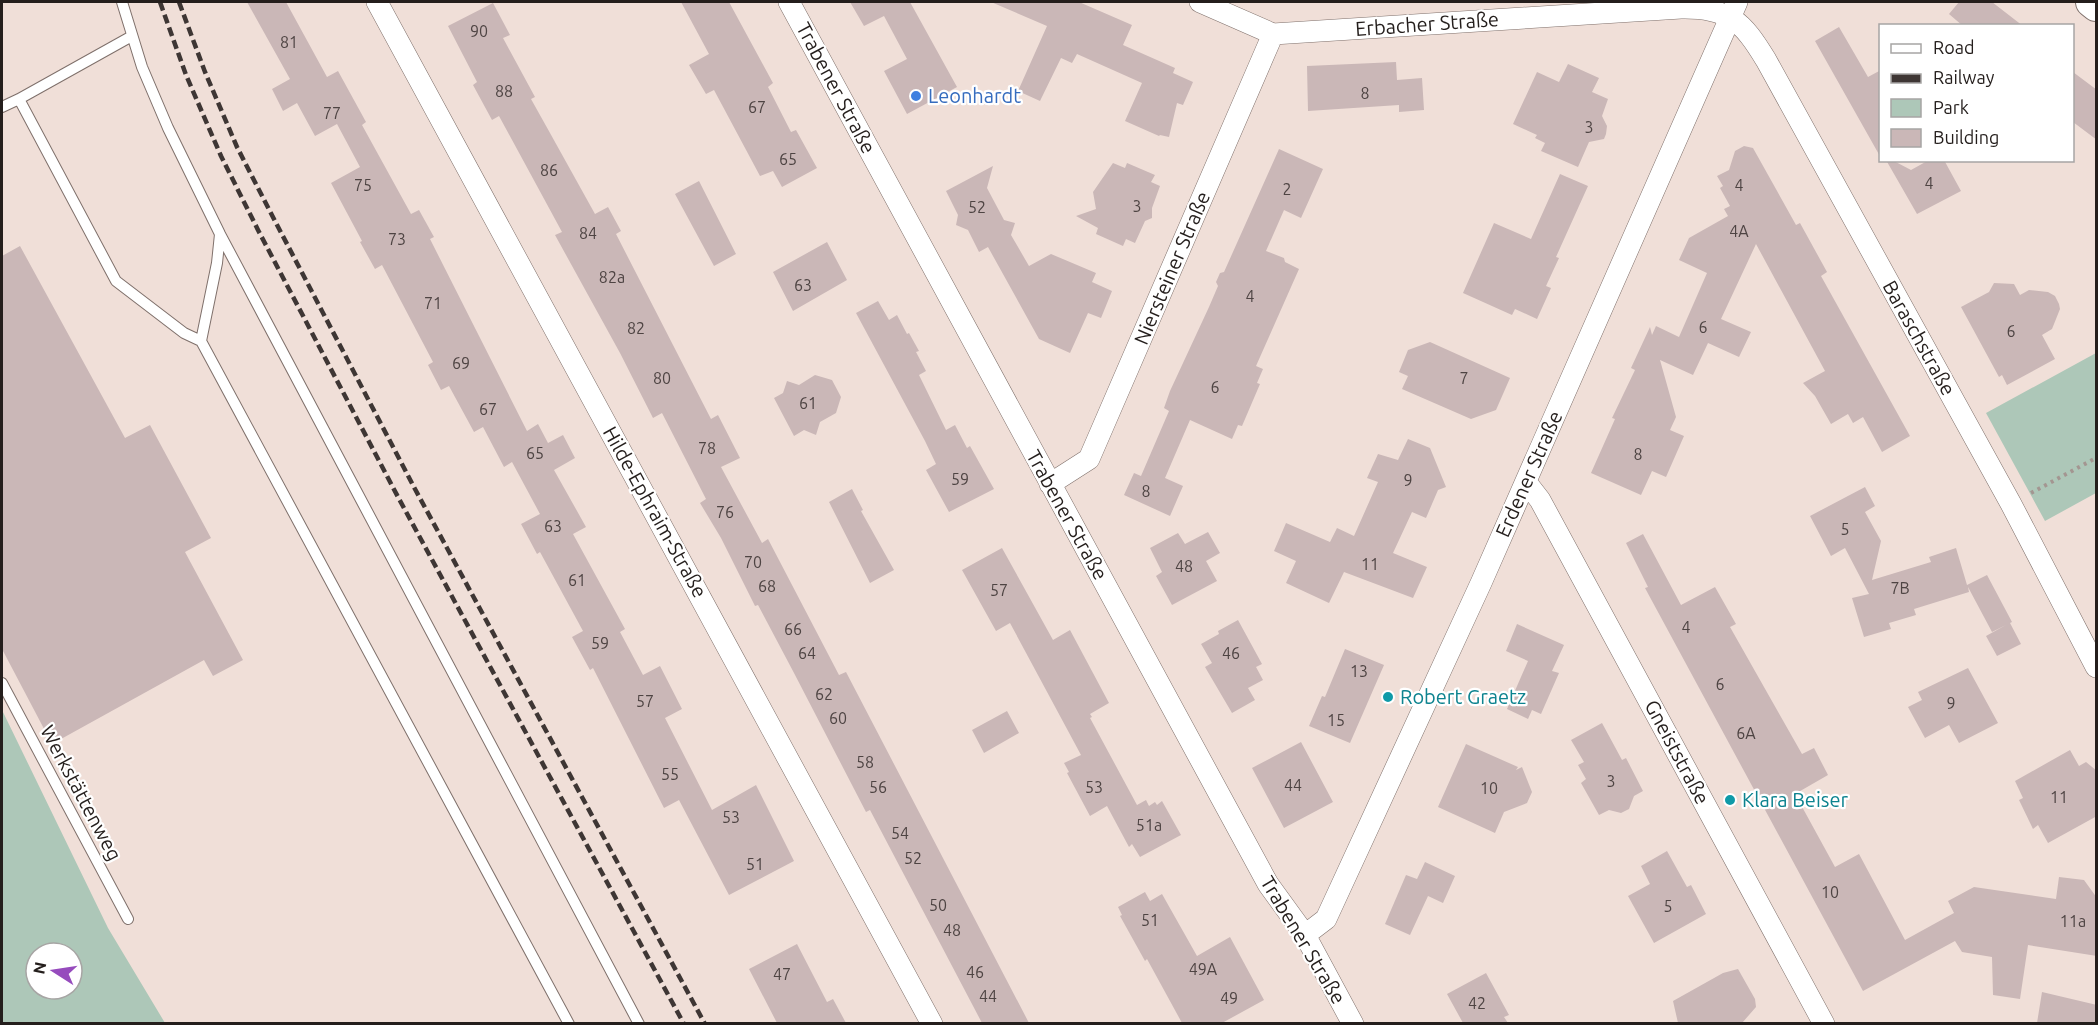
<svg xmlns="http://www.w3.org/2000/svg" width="2098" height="1025" font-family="Ubuntu,sans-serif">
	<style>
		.green { fill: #adc7b8; fill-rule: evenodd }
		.building { fill: #cab7b7 }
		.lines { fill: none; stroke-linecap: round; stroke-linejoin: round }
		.lane-casing { stroke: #7f706b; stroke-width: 12 }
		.street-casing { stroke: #7f706b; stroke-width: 22 }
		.secondary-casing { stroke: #7f706b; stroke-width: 32 }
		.path { stroke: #a39691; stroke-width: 4; stroke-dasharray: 3 4.5; stroke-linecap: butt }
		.lane { stroke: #fff; stroke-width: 10 }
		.street { stroke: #fff; stroke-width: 21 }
		.secondary { stroke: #fff; stroke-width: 30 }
		.rail { stroke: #3e3634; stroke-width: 4.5; stroke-dasharray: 9 4.5; stroke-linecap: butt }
		.shop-dot { fill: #3f7fe0; stroke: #fff; stroke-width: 2 }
		.culture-dot { fill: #0f9aa8; stroke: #fff; stroke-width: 2 }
		.labels { text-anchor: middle; stroke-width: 4.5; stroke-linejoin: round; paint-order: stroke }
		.number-label { font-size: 16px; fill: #4e4443 }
		.street-label { font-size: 20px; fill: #241e1c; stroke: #fff }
		.shop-label { font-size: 20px; fill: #366cbe; stroke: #fff; text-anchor: start }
		.culture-label { font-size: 20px; fill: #0d838f; stroke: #fff; text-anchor: start }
	</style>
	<rect width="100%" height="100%" fill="#f0dfd8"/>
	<path class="green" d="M 2096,353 L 2096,493 L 2045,521 L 1986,413 Z
		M 2,710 L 108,928 L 165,1023 L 2,1023 ZM 36,953 L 72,953 L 72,989 L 36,989 Z"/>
	<path class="building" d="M 247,2 L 286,2 L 327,77 L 338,71 L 366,122 L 362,125 L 411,214 L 419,210 L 434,237 L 430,239 L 527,431 L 538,424 L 548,443 L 563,435 L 575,458 L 554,470 L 586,527 L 573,534 L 625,629 L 620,632 L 643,675 L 660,666 L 682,709 L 665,718 L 712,810 L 756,785 L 794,861 L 729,895 L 679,800 L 664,808 L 593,668 L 590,670 L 572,637 L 583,631 L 540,552 L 537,554 L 521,524 L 540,514 L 512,462 L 504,467 L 483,427 L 474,432 L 449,386 L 441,390 L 428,365 L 433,362 L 382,265 L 375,269 L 360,242 L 362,241 L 331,183 L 360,167 L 337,124 L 315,136 L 297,103 L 283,111 L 272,89 L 290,79 Z
		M 681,2 L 729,2 L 773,83 L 768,87 L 791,132 L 796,130 L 817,168 L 782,187 L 773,171 L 760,176 L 714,90 L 706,94 L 689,65 L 709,54 Z
		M 850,2 L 910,2 L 957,87 L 907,114 L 884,71 L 907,59 L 884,16 L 864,26 Z
		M 991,2 L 1079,2 L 1132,25 L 1123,45 L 1175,68 L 1173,73 L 1193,82 L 1183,105 L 1177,103 L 1169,137 L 1160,135 L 1159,136 L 1125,121 L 1142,83 L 1077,54 L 1072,63 L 1061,58 L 1040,101 L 1018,91 L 1047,26 Z
		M 1959,2 L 1992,2 L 2023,26 L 1963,26 L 1949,14 Z
		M 493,3 L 510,35 L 503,38 L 535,97 L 531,99 L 550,133 L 595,214 L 608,207 L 621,231 L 616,234 L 711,419 L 718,415 L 740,458 L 721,467 L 762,543 L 768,539 L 839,675 L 846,672 L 1029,1023 L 982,1023 L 870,810 L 866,812 L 794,673 L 758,605 L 755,606 L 721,538 L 700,503 L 706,499 L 662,413 L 653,418 L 620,353 L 555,235 L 562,232 L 499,116 L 492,120 L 473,85 L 477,82 L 448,26 Z
		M 1839,27 L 1868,77 L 1881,70 L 1881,158 L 1815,41 Z
		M 1396,62 L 1397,80 L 1422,78 L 1424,110 L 1399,112 L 1399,105 L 1308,111 L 1307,66 Z
		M 1568,64 L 1599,78 L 1592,92 L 1608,99 L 1602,116 L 1607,126 L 1606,134 L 1604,139 L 1589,142 L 1578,167 L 1541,151 L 1545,143 L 1535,138 L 1537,135 L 1513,124 L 1537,72 L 1559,82 Z
		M 2073,72 L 2097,90 L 2097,140 L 2073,122 Z
		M 1744,146 L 1753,148 L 1796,225 L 1800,223 L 1827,272 L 1821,276 L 1910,436 L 1882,452 L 1863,417 L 1853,423 L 1848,414 L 1831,424 L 1815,396 L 1803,383 L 1825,371 L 1756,244 L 1721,319 L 1751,332 L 1739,357 L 1708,343 L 1693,375 L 1660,360 L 1676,417 L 1670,430 L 1684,436 L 1666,477 L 1652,471 L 1641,495 L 1591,473 L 1615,419 L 1612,418 L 1635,370 L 1631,368 L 1650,327 L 1652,335 L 1656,326 L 1679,337 L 1707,273 L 1679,260 L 1689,238 L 1728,216 L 1724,209 L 1730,206 L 1720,188 L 1723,186 L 1717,176 L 1729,170 L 1735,151 Z
		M 1279,149 L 1323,169 L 1301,218 L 1284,210 L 1266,251 L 1284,258 L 1285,262 L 1299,269 L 1256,366 L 1263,369 L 1257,383 L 1260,384 L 1242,426 L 1238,425 L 1232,439 L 1190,420 L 1165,478 L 1183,486 L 1170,516 L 1124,495 L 1134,473 L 1141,476 L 1169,411 L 1164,408 L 1170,391 L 1209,307 L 1218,286 L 1216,282 L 1220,273 L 1224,272 Z
		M 1886,160 L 1892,160 L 1911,170 L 1929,160 L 1944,160 L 1961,191 L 1917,214 Z
		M 1113,163 L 1125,168 L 1127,163 L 1155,175 L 1151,182 L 1160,186 L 1152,208 L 1152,218 L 1145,221 L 1135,243 L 1126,239 L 1123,246 L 1096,234 L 1098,228 L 1076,216 L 1096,209 L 1093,192 Z
		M 993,166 L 987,188 L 1004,220 L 1015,223 L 1011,235 L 1029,266 L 1051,254 L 1096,273 L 1092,282 L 1112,291 L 1101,318 L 1088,313 L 1070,353 L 1039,339 L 988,247 L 979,252 L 968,230 L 956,225 L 958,215 L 946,191 Z
		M 1560,174 L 1588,186 L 1556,257 L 1559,258 L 1546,286 L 1551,288 L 1537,319 L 1515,309 L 1512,315 L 1463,293 L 1494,223 L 1531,239 Z
		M 699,181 L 736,254 L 714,266 L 675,194 Z
		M 827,242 L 847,280 L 793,311 L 773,272 Z
		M 20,246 L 125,438 L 150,425 L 211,538 L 185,552 L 243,660 L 213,676 L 204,660 L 52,744 L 2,649 L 2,256 Z
		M 1994,283 L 2014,284 L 2020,295 L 2029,290 L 2048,292 L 2055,296 L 2059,304 L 2060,309 L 2052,329 L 2042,335 L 2055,359 L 2007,385 L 2002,375 L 1999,377 L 1961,307 L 1989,292 Z
		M 878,301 L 889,320 L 897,315 L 907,334 L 909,333 L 919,351 L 916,352 L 926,371 L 919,375 L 946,430 L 955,425 L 967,448 L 970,446 L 994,489 L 949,512 L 926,470 L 936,464 L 925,441 L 856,313 Z
		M 1430,342 L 1510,378 L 1496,410 L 1471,419 L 1402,389 L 1408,376 L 1399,372 L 1408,350 Z
		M 815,375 L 832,380 L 841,397 L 836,413 L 820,422 L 816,435 L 804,430 L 794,436 L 774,398 L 783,393 L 787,381 L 799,385 Z
		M 1408,439 L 1430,448 L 1446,487 L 1438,490 L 1426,518 L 1412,512 L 1393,553 L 1427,567 L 1413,598 L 1344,572 L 1329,603 L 1286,583 L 1296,561 L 1274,551 L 1286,523 L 1330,542 L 1337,528 L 1354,536 L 1378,482 L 1367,478 L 1378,454 L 1398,460 Z
		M 1865,487 L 1875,506 L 1865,512 L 1881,541 L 1872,580 L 1931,562 L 1929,557 L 1956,548 L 1967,585 L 1987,575 L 2012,622 L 2010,623 L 2021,644 L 1997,656 L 1986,636 L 2006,625 L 1992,632 L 1968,587 L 1969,592 L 1914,609 L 1916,615 L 1889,623 L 1891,629 L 1864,637 L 1852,598 L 1869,594 L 1845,548 L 1831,556 L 1810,516 Z
		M 852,489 L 863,510 L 861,511 L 894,570 L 870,583 L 829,502 Z
		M 1208,532 L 1220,553 L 1206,561 L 1217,581 L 1172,605 L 1156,576 L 1162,572 L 1150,548 L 1178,533 L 1185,544 Z
		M 1643,534 L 1681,605 L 1715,587 L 1736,624 L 1730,627 L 1802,754 L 1814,748 L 1828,775 L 1795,794 L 1835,867 L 1859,854 L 1905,940 L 1954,913 L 1948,901 L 1974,887 L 2056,899 L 2059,877 L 2084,880 L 2097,898 L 2097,956 L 2028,945 L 2020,999 L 1993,995 L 1992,957 L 1962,952 L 1955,941 L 1863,991 L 1645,588 L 1648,587 L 1626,543 Z
		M 1002,548 L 1053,640 L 1070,630 L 1109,703 L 1090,714 L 1092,717 L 1090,718 L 1137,805 L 1146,800 L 1149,806 L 1155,802 L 1157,805 L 1162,801 L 1181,835 L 1140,857 L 1132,844 L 1129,847 L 1107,806 L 1090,816 L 1067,773 L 1069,772 L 1064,763 L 1081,755 L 1010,623 L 996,631 L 962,570 Z
		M 1238,620 L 1262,664 L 1256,667 L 1263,680 L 1248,688 L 1255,700 L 1232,713 L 1205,667 L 1212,663 L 1201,644 L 1219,634 L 1218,631 Z
		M 1517,624 L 1564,645 L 1552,671 L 1559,673 L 1541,714 L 1532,710 L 1528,719 L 1507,709 L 1528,661 L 1506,651 Z
		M 1345,649 L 1384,665 L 1350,743 L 1309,726 L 1322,696 L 1325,697 Z
		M 1968,668 L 1998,723 L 1959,743 L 1949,725 L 1925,738 L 1908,707 L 1922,700 L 1918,692 Z
		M 1007,711 L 1019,733 L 984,753 L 972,730 Z
		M 1602,723 L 1622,760 L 1626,758 L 1643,791 L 1634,796 L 1629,809 L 1621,813 L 1609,810 L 1599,815 L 1581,783 L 1586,779 L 1578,765 L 1584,762 L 1571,740 Z
		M 1301,742 L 1333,802 L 1284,828 L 1252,768 Z
		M 1466,744 L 1518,767 L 1516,770 L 1522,767 L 1532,792 L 1527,803 L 1504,812 L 1495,833 L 1438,807 Z
		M 2070,750 L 2079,766 L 2086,762 L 2097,771 L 2097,816 L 2048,843 L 2038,825 L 2033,829 L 2019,800 L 2023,798 L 2015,781 Z
		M 1667,851 L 1687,887 L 1691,885 L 1706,914 L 1654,943 L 1628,896 L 1650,884 L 1641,866 Z
		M 1425,862 L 1455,876 L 1443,903 L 1428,896 L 1410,935 L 1385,924 L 1406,875 L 1417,879 Z
		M 1145,892 L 1150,901 L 1162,894 L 1197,956 L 1230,937 L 1264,1000 L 1222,1023 L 1182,1023 L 1147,959 L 1145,961 L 1120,916 L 1122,915 L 1118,907 Z
		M 797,944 L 827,1002 L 833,999 L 846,1023 L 777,1023 L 749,969 Z
		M 1738,969 L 1755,999 L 1756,1007 L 1742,1023 L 1678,1023 L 1673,1001 L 1723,973 Z
		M 1486,973 L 1509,1015 L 1504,1017 L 1508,1023 L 1463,1023 L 1447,994 Z
		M 2042,992 L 2097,1005 L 2097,1023 L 2037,1023 Z"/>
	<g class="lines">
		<g class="lane-casing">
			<path id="lane" d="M 122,2 L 142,67 L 168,128 L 220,234 L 639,1024
				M 19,99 L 116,281 L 184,333 L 201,341
				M 2,107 L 19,99 L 132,36
				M 220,234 L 217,263 L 201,341 L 569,1024
				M 2,683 L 128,919"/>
		</g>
		<g class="street-casing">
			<path id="street" d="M 377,2 L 932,1024
				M 789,2 L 1268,884 L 1305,935 L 1353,1024
				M 1200,2 L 1273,34 L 1681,8 C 1729,7 1743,22 1766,60 L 2011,504 L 2096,667
				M 1526,482 L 1540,500 L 1824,1024
				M 1050,484 L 1089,459 L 1273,34
				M 1305,935 L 1326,919 L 1481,583 L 1737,2"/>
		</g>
		<g class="secondary-casing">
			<path id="secondary" d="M 2091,2 L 2096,6"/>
		</g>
		<path class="path" d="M 2031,493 L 2096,458"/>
		<use href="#lane" class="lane"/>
		<use href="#street" class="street"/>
		<use href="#secondary" class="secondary"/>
		<path class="rail" d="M 160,2 L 186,75 L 221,156 L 258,230 L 398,497 L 684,1024
			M 179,2 L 205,72 L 237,147 L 275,221 L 415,489 L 705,1024"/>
	</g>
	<circle class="shop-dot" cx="916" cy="96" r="6"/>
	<g class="culture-dot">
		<circle cx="1388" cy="697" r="6"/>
		<circle cx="1730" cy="800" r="6"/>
	</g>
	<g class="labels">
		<g class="number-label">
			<text x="479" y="37">90</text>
			<text x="289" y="48">81</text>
			<text x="504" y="97">88</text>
			<text x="1365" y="99">8</text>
			<text x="757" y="113">67</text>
			<text x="332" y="119">77</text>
			<text x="1589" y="133">3</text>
			<text x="788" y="165">65</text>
			<text x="549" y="176">86</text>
			<text x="1929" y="189">4</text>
			<text x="363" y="191">75</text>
			<text x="1739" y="191">4</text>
			<text x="1287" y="195">2</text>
			<text x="1137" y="212">3</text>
			<text x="977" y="213">52</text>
			<text x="1739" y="237">4A</text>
			<text x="588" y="239">84</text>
			<text x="397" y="245">73</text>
			<text x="612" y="283">82a</text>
			<text x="803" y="291">63</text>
			<text x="1250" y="302">4</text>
			<text x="433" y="309">71</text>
			<text x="1703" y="333">6</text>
			<text x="636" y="334">82</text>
			<text x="2011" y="337">6</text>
			<text x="461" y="369">69</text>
			<text x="662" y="384">80</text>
			<text x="1464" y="384">7</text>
			<text x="1215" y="393">6</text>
			<text x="808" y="409">61</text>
			<text x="488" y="415">67</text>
			<text x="707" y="454">78</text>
			<text x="535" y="459">65</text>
			<text x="1638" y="460">8</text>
			<text x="960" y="485">59</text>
			<text x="1408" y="486">9</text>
			<text x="1146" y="497">8</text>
			<text x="725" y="518">76</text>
			<text x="553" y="532">63</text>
			<text x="1845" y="535">5</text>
			<text x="753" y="568">70</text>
			<text x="1370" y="570">11</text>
			<text x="1184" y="572">48</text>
			<text x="577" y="586">61</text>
			<text x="767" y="592">68</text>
			<text x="1900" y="594">7B</text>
			<text x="999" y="596">57</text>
			<text x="1686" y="633">4</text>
			<text x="793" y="635">66</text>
			<text x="600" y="649">59</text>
			<text x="807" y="659">64</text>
			<text x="1231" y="659">46</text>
			<text x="1359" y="677">13</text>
			<text x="1720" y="690">6</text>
			<text x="824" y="700">62</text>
			<text x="645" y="707">57</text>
			<text x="1951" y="709">9</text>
			<text x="838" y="724">60</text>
			<text x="1336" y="726">15</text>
			<text x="1746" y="739">6A</text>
			<text x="865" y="768">58</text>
			<text x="670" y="780">55</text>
			<text x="1611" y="787">3</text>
			<text x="1293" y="791">44</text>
			<text x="878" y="793">56</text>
			<text x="1094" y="793">53</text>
			<text x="1489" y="794">10</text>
			<text x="2059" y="803">11</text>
			<text x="731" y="823">53</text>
			<text x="1149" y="831">51a</text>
			<text x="900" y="839">54</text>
			<text x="913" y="864">52</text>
			<text x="755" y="870">51</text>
			<text x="1830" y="898">10</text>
			<text x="938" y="911">50</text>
			<text x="1668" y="912">5</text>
			<text x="1150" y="926">51</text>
			<text x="2073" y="927">11a</text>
			<text x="952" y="936">48</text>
			<text x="1203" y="975">49A</text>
			<text x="975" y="978">46</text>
			<text x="782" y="980">47</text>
			<text x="988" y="1002">44</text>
			<text x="1229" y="1004">49</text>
			<text x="1477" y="1009">42</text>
		</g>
		<g class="street-label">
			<text transform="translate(1427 24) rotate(-4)" y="7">Erbacher Straße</text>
			<text transform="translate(836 88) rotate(62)" y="7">Trabener Straße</text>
			<text transform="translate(1172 268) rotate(-67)" y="7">Niersteiner Straße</text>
			<text transform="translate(1919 338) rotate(61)" y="7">Baraschstraße</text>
			<text transform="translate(1529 474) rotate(-66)" y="7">Erdener Straße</text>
			<text transform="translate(655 512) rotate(61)" y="7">Hilde-Ephraim-Straße</text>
			<text transform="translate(1067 515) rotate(61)" y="7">Trabener Straße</text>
			<text transform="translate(1677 752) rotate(62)" y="7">Gneiststraße</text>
			<text transform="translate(81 793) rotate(62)" y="7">Werkstättenweg</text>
			<text transform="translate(1303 940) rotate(59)" y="7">Trabener Straße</text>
		</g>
		<g class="shop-label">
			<text x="928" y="103">Leonhardt</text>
		</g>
		<g class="culture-label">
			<text x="1400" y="704">Robert Graetz</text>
			<text x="1742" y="807">Klara Beiser</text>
		</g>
	</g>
	<rect width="2098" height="1025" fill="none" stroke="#241e1c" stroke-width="6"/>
	<rect x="1879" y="24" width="195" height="138" fill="#ffffff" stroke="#a7a5a4" stroke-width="1.5"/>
	<rect x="1891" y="44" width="30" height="9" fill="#ffffff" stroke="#a7a5a4" stroke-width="1.5"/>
	<text x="1933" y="54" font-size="18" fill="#241e1c">Road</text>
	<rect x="1891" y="74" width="30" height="9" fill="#3e3634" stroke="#a7a5a4" stroke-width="1.5"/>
	<text x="1933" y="84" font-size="18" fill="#241e1c">Railway</text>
	<rect x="1891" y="99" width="30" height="18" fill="#adc7b8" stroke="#a7a5a4" stroke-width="1.5"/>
	<text x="1933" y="114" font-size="18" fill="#241e1c">Park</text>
	<rect x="1891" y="129" width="30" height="18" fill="#cab7b7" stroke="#a7a5a4" stroke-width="1.5"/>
	<text x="1933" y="144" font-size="18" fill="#241e1c">Building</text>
	<g transform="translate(54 971) rotate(282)"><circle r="28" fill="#ffffff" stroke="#a7a5a4" stroke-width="1.5"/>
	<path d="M0-4.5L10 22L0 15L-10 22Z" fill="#964bbd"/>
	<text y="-9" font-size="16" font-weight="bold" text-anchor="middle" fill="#241e1c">N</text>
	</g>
</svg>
